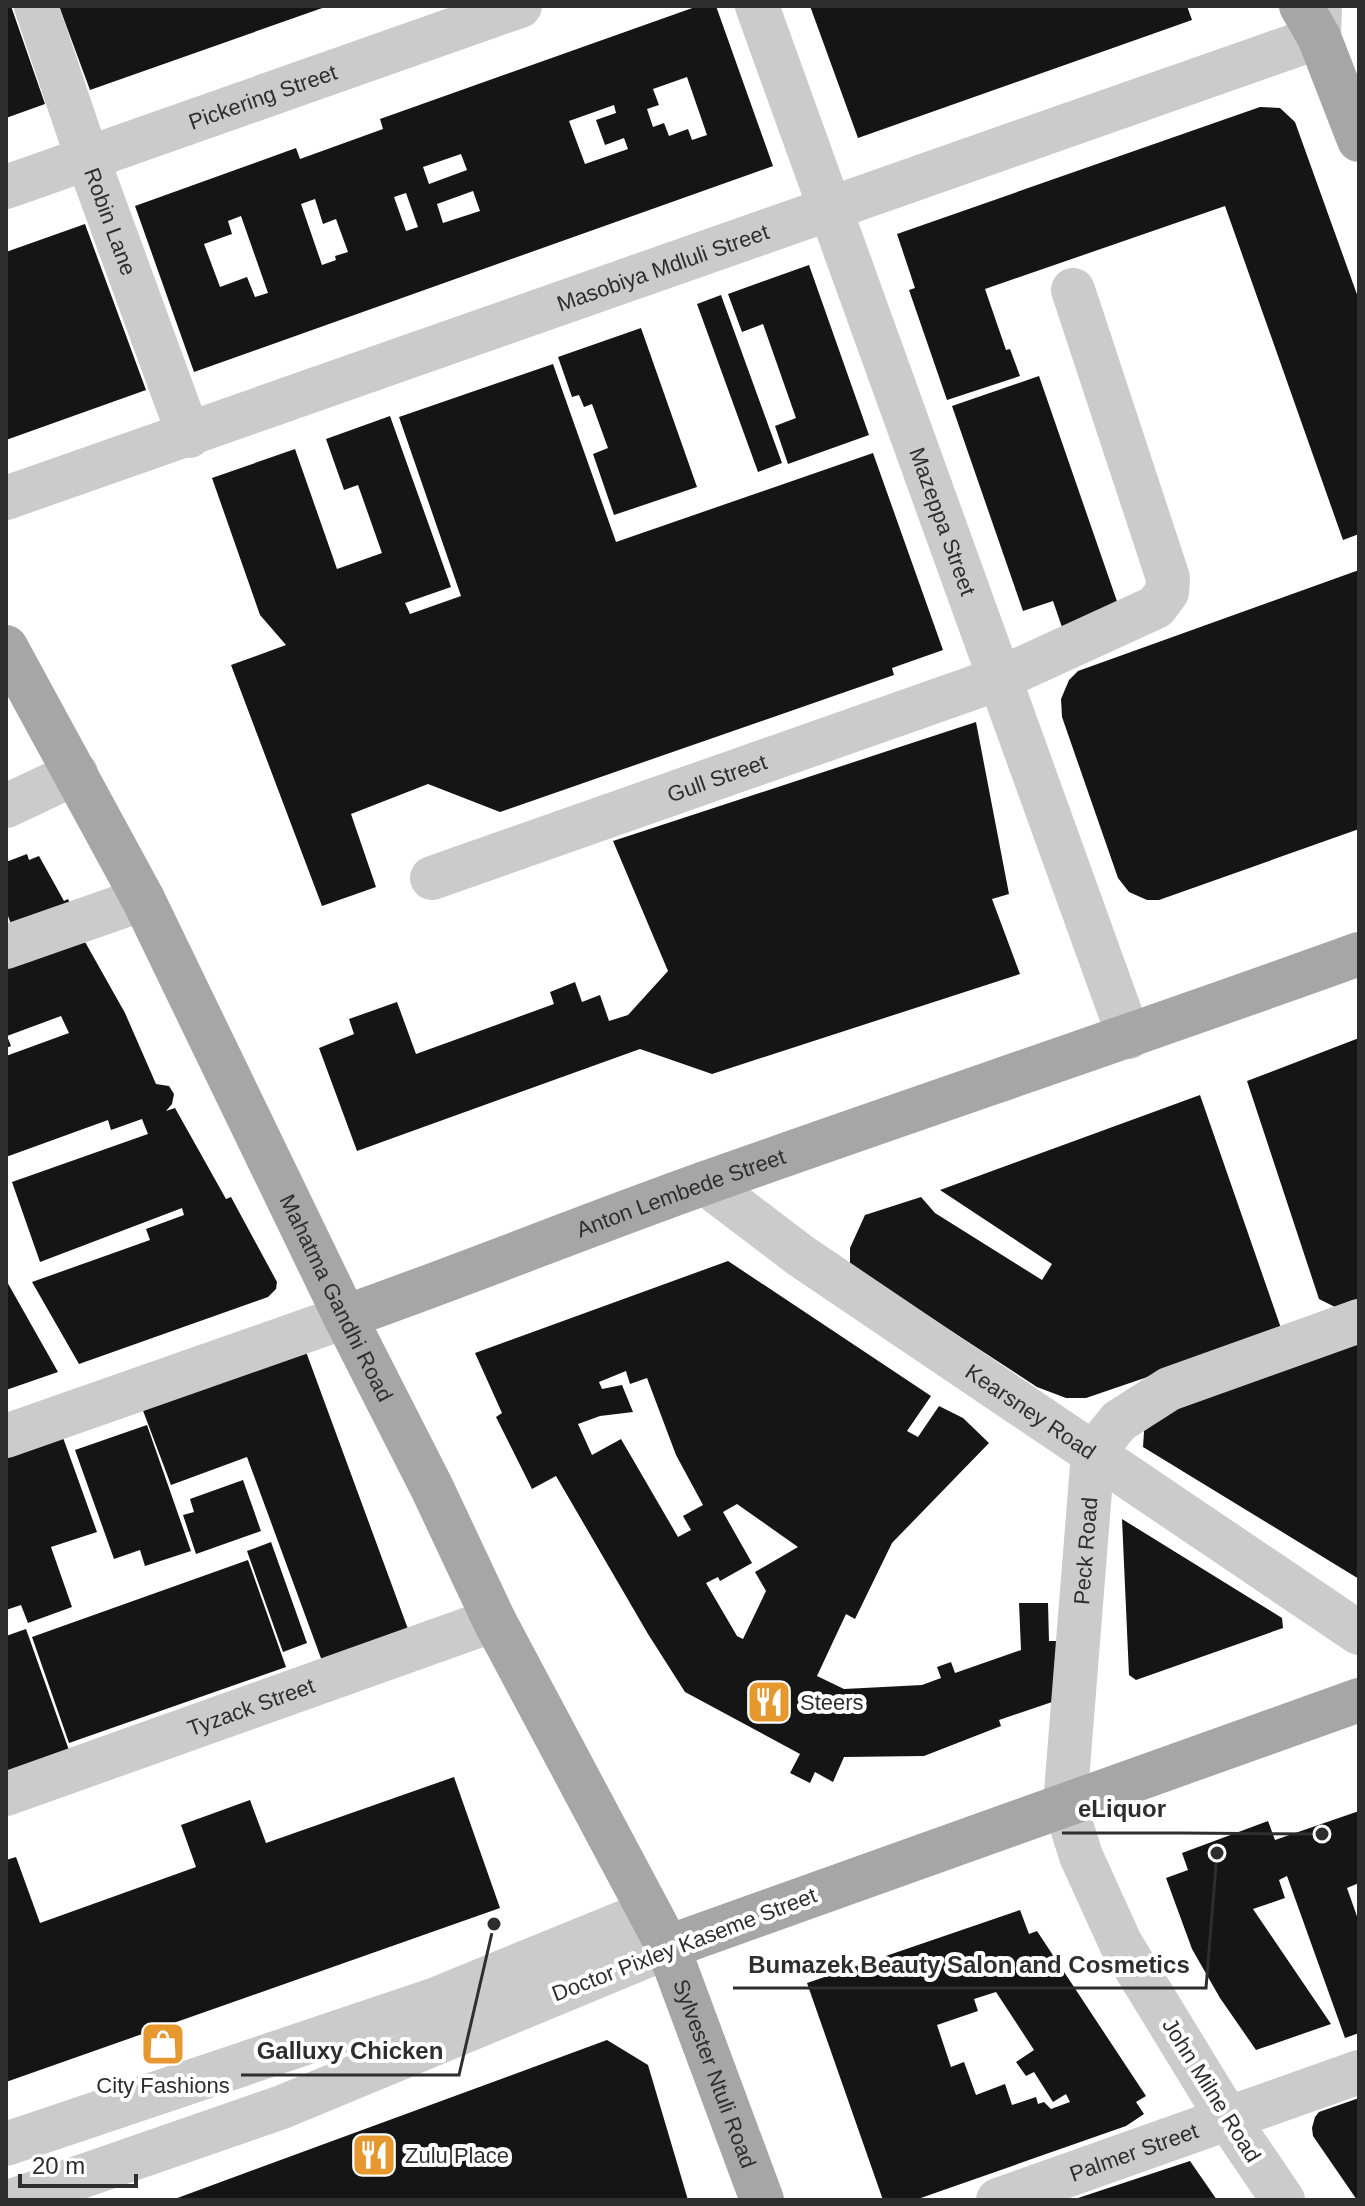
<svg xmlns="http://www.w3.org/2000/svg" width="1365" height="2206" font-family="Arial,sans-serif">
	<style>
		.building { fill: #151515; fill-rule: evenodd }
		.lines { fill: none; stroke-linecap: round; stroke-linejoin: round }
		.minor { stroke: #cbcbcb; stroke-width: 44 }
		.major { stroke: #a6a6a6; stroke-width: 44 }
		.labels { text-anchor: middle; stroke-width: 8; stroke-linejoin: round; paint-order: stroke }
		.street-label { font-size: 22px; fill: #2e2e2e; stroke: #fff }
		.poi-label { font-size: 22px; fill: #2e2e2e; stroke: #fff; text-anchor: start }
		.leader { fill: none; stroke: #2e2e2e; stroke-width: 3 }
		.callout-dot { fill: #2e2e2e; stroke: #fff; stroke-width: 3 }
		.callout-label { font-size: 24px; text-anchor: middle; font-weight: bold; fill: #2e2e2e; stroke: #fff; stroke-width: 8; stroke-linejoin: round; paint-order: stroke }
	</style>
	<rect width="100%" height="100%" fill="#fff"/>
	<path class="building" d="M 6,6 L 11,6 L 45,104 L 6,118 Z
		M 59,6 L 328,6 L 90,90 Z
		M 698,6 L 716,6 L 773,166 L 194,372 L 135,206 L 296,148 L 300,159 L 383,129 L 380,119 ZM 687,77 L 707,135 L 692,140 L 688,129 L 669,136 L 664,123 L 653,127 L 647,109 L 659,105 L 653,89 ZM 614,105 L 616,113 L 596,120 L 605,145 L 624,138 L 628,149 L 585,164 L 569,121 ZM 461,154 L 467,170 L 429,184 L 423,167 ZM 473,191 L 480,211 L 443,223 L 437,204 ZM 406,193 L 418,227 L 406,231 L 394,197 ZM 315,199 L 323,224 L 336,219 L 348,252 L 335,256 L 336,260 L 322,265 L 301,204 ZM 241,216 L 268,293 L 255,297 L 247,277 L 220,287 L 204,244 L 232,234 L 228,221 Z
		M 810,6 L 1187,6 L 1192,20 L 858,138 Z
		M 1260,107 L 1280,108 L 1295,122 L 1359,300 L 1359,534 L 1343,540 L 1225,206 L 985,289 L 1006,350 L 1010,349 L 1020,376 L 947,400 L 909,290 L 915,288 L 897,234 Z
		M 85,224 L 146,390 L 6,440 L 6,252 Z
		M 809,265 L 869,435 L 788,464 L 775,426 L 796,418 L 763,324 L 742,332 L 728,294 Z
		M 721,295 L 782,463 L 758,472 L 697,304 Z
		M 641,328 L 697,487 L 614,515 L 593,454 L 608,448 L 592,404 L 584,407 L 579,395 L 572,397 L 558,357 Z
		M 553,364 L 616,542 L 873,453 L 943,650 L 892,668 L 894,675 L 500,812 L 428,784 L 351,814 L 376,887 L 322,906 L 231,665 L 286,645 L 260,615 L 212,478 L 295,449 L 337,569 L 382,553 L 358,485 L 344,490 L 326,439 L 390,416 L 451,587 L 405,603 L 410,614 L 461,596 L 399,417 Z
		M 1039,376 L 1120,610 L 1063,630 L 1053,601 L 1023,611 L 952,406 Z
		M 1359,570 L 1359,829 L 1159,900 L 1147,900 L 1129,892 L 1118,878 L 1062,717 L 1061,699 L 1069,680 L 1078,671 Z
		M 976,722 L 1009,894 L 992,899 L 1020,974 L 712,1074 L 640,1049 L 357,1151 L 319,1048 L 354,1034 L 349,1019 L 397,1002 L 416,1054 L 554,1004 L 550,992 L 575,982 L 582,1002 L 600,995 L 609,1021 L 628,1015 L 668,971 L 613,841 Z
		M 27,854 L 29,860 L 39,856 L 64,901 L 68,899 L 77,920 L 17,940 L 8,916 L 6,917 L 6,862 Z
		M 80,933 L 125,1013 L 156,1084 L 169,1086 L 174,1094 L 172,1104 L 166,1111 L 175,1108 L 226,1199 L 231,1197 L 277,1282 L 276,1289 L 268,1297 L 79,1364 L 32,1282 L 150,1240 L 146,1229 L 184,1215 L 182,1208 L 40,1262 L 12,1182 L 148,1134 L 142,1119 L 111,1130 L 108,1120 L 6,1157 L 6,1056 L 69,1033 L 61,1016 L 7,1036 L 11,1046 L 6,1048 L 6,959 Z
		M 1359,1038 L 1359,1303 L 1341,1310 L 1319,1299 L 1247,1081 Z
		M 1200,1095 L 1282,1331 L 1086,1398 L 1066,1398 L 1037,1387 L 850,1265 L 850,1248 L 865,1215 L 921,1197 L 935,1213 L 1042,1280 L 1052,1264 L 940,1190 Z
		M 728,1261 L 931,1396 L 907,1431 L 918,1437 L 939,1406 L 963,1418 L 989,1443 L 892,1543 L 855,1619 L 846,1614 L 817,1676 L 844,1689 L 922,1685 L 941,1678 L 937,1667 L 951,1662 L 955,1673 L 1021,1650 L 1019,1603 L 1048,1603 L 1049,1641 L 1056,1641 L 1058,1700 L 999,1720 L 1001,1726 L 924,1756 L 844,1757 L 833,1782 L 815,1772 L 810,1783 L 790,1773 L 800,1754 L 685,1692 L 648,1634 L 556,1476 L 532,1489 L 496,1417 L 502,1413 L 475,1353 ZM 626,1371 L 630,1384 L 647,1378 L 676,1455 L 703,1505 L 683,1516 L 691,1530 L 678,1537 L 621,1439 L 592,1455 L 578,1424 L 600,1416 L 633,1412 L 622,1385 L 602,1389 L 599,1382 ZM 737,1504 L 798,1547 L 755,1572 L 766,1591 L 743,1639 L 737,1636 L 706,1583 L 718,1577 L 720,1581 L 752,1563 L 723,1512 Z
		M 6,1280 L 58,1372 L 6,1390 Z
		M 1359,1340 L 1359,1579 L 1143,1447 L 1145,1417 Z
		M 305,1349 L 408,1629 L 322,1661 L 247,1457 L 171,1485 L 142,1408 Z
		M 147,1425 L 191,1551 L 145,1566 L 140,1550 L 114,1559 L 75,1450 Z
		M 61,1432 L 97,1532 L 51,1547 L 72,1607 L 28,1623 L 21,1605 L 6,1610 L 6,1452 Z
		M 243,1480 L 261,1531 L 196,1554 L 183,1515 L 194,1512 L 190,1499 Z
		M 1122,1519 L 1282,1618 L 1283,1628 L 1136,1680 L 1129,1675 Z
		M 271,1542 L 307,1643 L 283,1652 L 247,1551 Z
		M 248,1560 L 286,1667 L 69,1743 L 32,1637 Z
		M 26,1629 L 70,1753 L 6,1775 L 6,1636 Z
		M 454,1777 L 500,1908 L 6,2082 L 6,1860 L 16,1857 L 40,1923 L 196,1867 L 181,1825 L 250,1800 L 266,1843 Z
		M 1359,1811 L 1359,1883 L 1347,1888 L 1359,1922 L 1359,2033 L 1345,2038 L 1287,1876 L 1279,1880 L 1285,1898 L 1253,1909 L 1331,2024 L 1256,2050 L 1220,1998 L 1192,1949 L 1166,1878 L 1188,1870 L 1182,1853 L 1268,1821 L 1275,1840 Z
		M 1020,1910 L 1029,1934 L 1037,1931 L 1146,2096 L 1136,2102 L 1144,2114 L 1126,2126 L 915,2200 L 883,2200 L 807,1983 ZM 996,1992 L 1034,2050 L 1016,2062 L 1026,2076 L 1034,2072 L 1053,2102 L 1066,2094 L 1070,2102 L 1051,2109 L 1044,2102 L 1038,2104 L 1036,2097 L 1012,2105 L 1005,2084 L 976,2095 L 964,2062 L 951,2067 L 937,2025 L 978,2011 L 974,1999 Z
		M 607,2040 L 648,2065 L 688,2200 L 172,2200 Z
		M 1359,2098 L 1359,2200 L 1357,2200 L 1313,2136 L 1312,2128 L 1315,2117 L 1319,2112 Z
		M 1190,2161 L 1217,2200 L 1075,2200 L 1075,2199 Z"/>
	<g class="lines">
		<g class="minor">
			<path id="s1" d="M 36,6 L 87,157 L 189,436"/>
			<path id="s2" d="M 757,6 L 1129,1037"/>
			<path id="s3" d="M 6,187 L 520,6"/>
			<path id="s4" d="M 6,498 L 1319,37 L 1320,6"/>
			<path d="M 6,806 L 76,773"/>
			<path id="s5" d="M 432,878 L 1001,678 L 1156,607 L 1167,592 L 1168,578 L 1073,290"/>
			<path d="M 6,947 L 143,899"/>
			<path id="s6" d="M 705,1183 L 801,1256 L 1359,1633"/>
			<path d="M 6,1436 L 345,1317"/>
			<path id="s7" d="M 6,1794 L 494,1620"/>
			<path d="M 6,2144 L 436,1999 L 649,1912"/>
			<path d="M 14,2200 L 282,2107 L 668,1947"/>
			<path id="s8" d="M 998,2200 L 1359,2072"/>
			<path id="s9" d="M 1283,2200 L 1228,2119 L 1121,1944 L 1081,1856 L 1065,1805 L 1093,1453 L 1119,1421 L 1169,1389 L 1359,1321"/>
		</g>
		<g class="major">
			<path d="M 1301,6 L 1319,37 L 1359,140"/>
			<path id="s10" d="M 6,647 L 143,899 L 345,1317 L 432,1488 L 494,1620 L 668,1947 L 762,2200"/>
			<path id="s11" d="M 345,1317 C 467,1274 587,1225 708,1182 C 925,1105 1143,1032 1359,954"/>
			<path d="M 668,1947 L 1359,1700"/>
		</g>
	</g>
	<defs>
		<g id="restaurant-square" transform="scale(2.3)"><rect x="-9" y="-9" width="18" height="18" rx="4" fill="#e6982f" stroke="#fff"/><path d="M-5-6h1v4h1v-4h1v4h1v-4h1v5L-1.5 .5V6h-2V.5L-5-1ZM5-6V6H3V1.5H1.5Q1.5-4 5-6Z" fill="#fff"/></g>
		<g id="shop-square" transform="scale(2.3)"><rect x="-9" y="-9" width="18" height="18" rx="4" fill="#e6982f" stroke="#fff"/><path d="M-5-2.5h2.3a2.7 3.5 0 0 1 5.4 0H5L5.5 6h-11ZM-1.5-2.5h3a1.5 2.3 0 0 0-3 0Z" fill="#fff"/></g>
	</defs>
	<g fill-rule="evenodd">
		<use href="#restaurant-square" x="769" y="1702"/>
		<use href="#shop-square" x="163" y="2044"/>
		<use href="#restaurant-square" x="374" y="2155"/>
	</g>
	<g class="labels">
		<g class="street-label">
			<text dy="8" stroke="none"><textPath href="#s3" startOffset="272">Pickering Street</textPath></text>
			<text dy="8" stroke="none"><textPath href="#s1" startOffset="228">Robin Lane</textPath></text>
			<text dy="8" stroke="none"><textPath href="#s4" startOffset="696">Masobiya Mdluli Street</textPath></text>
			<text dy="8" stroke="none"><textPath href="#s2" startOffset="548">Mazeppa Street</textPath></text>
			<text dy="8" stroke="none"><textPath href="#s5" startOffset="302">Gull Street</textPath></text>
			<text dy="8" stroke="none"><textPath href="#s11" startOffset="358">Anton Lembede Street</textPath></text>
			<text dy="8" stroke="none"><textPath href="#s10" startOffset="730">Mahatma Gandhi Road</textPath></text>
			<text dy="8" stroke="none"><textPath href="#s6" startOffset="398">Kearsney Road</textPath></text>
			<text dy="8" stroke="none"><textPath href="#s9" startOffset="708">Peck Road</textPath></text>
			<text dy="8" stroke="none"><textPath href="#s7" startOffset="260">Tyzack Street</textPath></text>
			<text transform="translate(684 1944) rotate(-21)" y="8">Doctor Pixley Kaseme Street</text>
			<text dy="8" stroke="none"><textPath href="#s10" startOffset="1594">Sylvester Ntuli Road</textPath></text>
			<text transform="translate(1212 2090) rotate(58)" y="8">John Milne Road</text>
			<text dy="8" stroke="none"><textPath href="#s8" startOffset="144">Palmer Street</textPath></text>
		</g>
		<g class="poi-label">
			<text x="800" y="1710">Steers</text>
			<text x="163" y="2093" text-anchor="middle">City Fashions</text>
			<text x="405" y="2163">Zulu Place</text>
		</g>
	</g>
	<path class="leader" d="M1322 1834L1182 1833H1062M1217 1853L1206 1988H733M494 1924L459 2075H241"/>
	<g class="callout-dot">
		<circle cx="1322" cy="1834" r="8"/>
		<circle cx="1217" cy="1853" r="8"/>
		<circle cx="494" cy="1924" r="8"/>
	</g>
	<g class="callout-label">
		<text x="1122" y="1817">eLiquor</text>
		<text x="969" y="1973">Bumazek Beauty Salon and Cosmetics</text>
		<text x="350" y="2059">Galluxy Chicken</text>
	</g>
	<rect width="1365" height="2206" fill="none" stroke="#2e2e2e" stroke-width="16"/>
	<path d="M20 2174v12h116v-12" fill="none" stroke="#2e2e2e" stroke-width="4"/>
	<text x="32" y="2174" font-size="24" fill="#2e2e2e" stroke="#ffffff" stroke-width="6" paint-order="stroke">20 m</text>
</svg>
